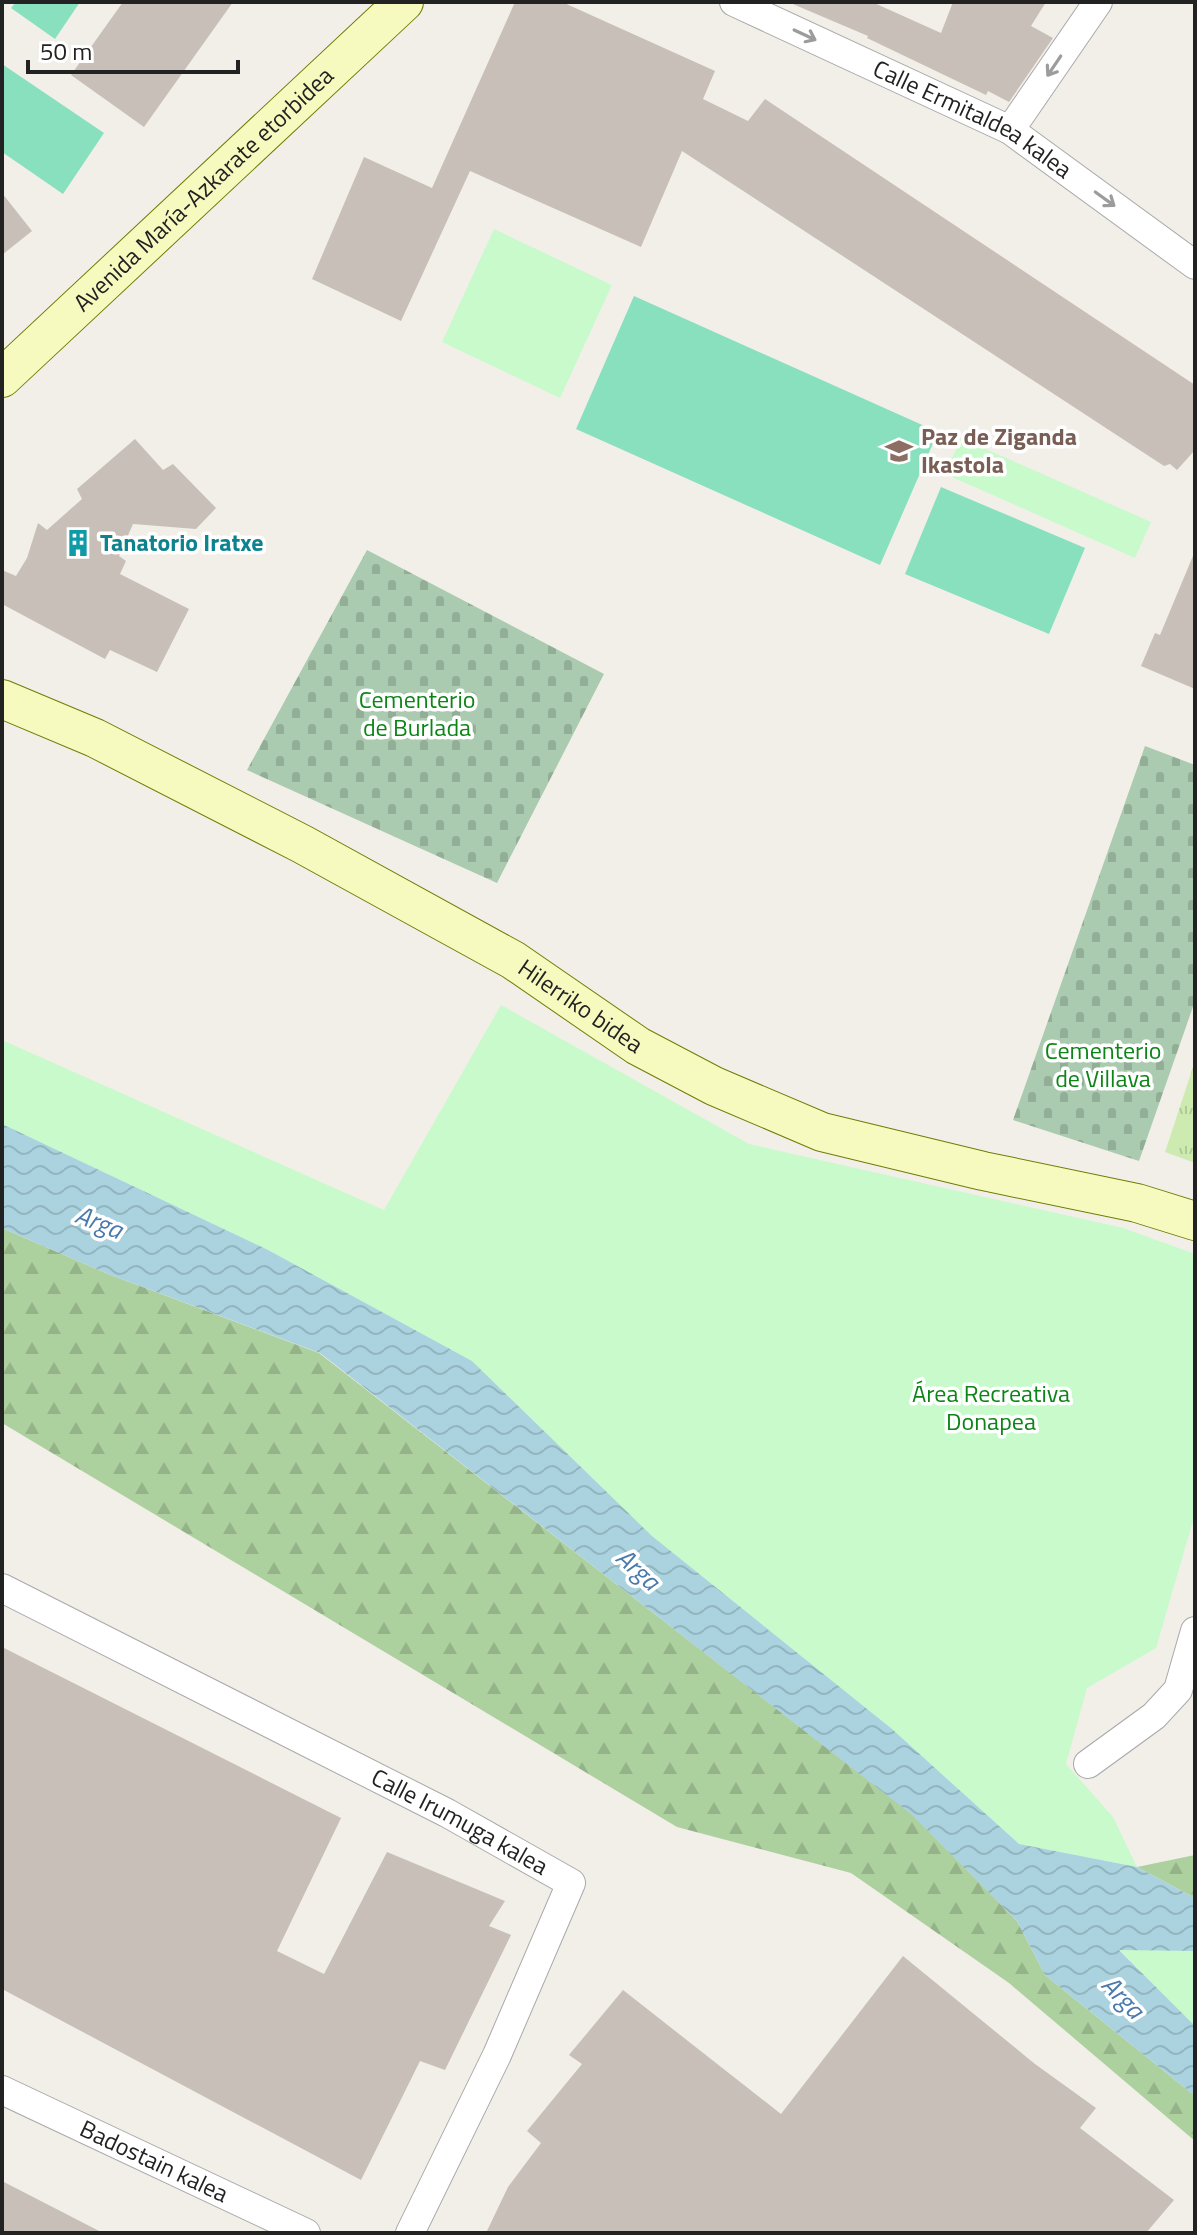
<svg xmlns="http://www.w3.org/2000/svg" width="1197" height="2235" font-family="'Titillium Web',sans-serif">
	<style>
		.grass { fill: url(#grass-tufts) }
		.forest { fill: url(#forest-firs) }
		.cemetery { fill: url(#cemetery-stones) }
		.park { fill: #c8facc }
		.pitch { fill: #88e0be }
		.water { fill: url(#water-waves) }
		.building { fill: #c7bfb8 }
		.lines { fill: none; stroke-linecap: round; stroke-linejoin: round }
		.street-casing { stroke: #a9a9a9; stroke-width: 30 }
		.secondary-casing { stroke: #707d05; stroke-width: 40 }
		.street { stroke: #fff; stroke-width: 28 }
		.secondary { stroke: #f7fabf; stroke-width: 38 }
		.oneway { stroke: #9c9c9c }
		.labels { text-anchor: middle; stroke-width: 7; stroke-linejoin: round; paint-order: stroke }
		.street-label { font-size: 24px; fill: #222; stroke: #fff }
		.education-label { font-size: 24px; font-weight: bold; fill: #785e54; stroke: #fff; text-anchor: start }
		.culture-label { font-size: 24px; font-weight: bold; fill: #0d838f; stroke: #fff; text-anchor: start }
		.park-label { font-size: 24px; fill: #0c8416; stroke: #fff }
		.water-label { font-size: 26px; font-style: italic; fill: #4a7aab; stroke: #fff }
	</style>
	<defs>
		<pattern id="grass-tufts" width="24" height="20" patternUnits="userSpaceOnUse" patternTransform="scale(2)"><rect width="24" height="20" fill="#cdebb0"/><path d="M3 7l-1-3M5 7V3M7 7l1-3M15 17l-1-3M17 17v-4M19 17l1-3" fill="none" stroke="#b0c997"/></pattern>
		<pattern id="forest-firs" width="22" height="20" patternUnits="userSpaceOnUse" patternTransform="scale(2)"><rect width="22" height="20" fill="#add19e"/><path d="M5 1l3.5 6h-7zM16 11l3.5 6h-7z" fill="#95b388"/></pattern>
		<pattern id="cemetery-stones" width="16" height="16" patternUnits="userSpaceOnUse" patternTransform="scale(2)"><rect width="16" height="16" fill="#aacbaf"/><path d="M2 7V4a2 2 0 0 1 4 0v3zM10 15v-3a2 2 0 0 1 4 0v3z" fill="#92ae96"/></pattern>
		<pattern id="water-waves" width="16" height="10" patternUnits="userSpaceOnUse" patternTransform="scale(2)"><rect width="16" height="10" fill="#aad3df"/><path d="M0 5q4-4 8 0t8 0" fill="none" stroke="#92b5bf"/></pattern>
	</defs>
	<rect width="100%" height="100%" fill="#f2efe9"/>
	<path class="grass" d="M 1195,1061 L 1195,1163 L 1165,1152 Z"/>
	<path class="forest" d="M 2,1228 L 108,1274 L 319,1353 L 912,1814 L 1017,1921 L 1045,1975 L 1195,2096 L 1195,2141 L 1009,1983 L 851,1873 L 677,1827 L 2,1423 Z
		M 1195,1855 L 1195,1898 L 1137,1867 Z"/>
	<path class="cemetery" d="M 367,550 L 604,674 L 497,883 L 247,770 Z
		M 1145,746 L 1195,765 L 1195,1001 L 1139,1161 L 1013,1120 Z"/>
	<path class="park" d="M 494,229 L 612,285 L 560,398 L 442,342 Z
		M 961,438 L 1151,522 L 1135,558 L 945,474 Z
		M 501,1005 L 749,1144 L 1123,1228 L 1195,1254 L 1195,1514 L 1156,1648 L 1087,1688 L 1066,1764 L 1113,1817 L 1137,1867 L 1019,1844 L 892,1729 L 652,1536 L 472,1361 L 268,1250 L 2,1124 L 2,1040 L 384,1210 Z
		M 1116,1946 L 1195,1950 L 1195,2026 Z"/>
	<path class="pitch" d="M 16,2 L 80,2 L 55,39 L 11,8 Z
		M 2,64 L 104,133 L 63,194 L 2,152 Z
		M 634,296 L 938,432 L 880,565 L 576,429 Z
		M 941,487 L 1085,548 L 1049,634 L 905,574 Z"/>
	<path class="water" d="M 2,1124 L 268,1250 L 472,1361 L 652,1536 L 892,1729 L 1019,1844 L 1137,1867 L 1195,1898 L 1195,1951 L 1119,1950 L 1195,2026 L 1195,2096 L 1045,1975 L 1017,1921 L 911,1814 L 320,1353 L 108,1274 L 2,1228 Z"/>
	<path class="building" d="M 123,2 L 233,2 L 144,127 L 71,75 Z
		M 515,2 L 562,2 L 715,71 L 703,99 L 748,121 L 765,99 L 1195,385 L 1195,450 L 1177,470 L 1170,464 L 1164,466 L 682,151 L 641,247 L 470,171 L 401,321 L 312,279 L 364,157 L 432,188 Z
		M 788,2 L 872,2 L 941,33 L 953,2 L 1046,2 L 1031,26 L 1053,38 L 1009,102 L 988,91 L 986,95 L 867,38 L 868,36 Z
		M 2,193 L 32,231 L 2,255 Z
		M 135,439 L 163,470 L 173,464 L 216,508 L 196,529 L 133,524 L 119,556 L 126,561 L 120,574 L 189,609 L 157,672 L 110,650 L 105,659 L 2,604 L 2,570 L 16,576 L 27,558 L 38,523 L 47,530 L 82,499 L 77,489 Z
		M 1195,551 L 1195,689 L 1141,666 L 1155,633 L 1160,635 Z
		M 2,1647 L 341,1818 L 277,1951 L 324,1974 L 387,1852 L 505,1901 L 489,1926 L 511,1935 L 445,2070 L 420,2061 L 361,2180 L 2,1989 Z
		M 903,1956 L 1035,2064 L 1096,2108 L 1080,2128 L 1174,2200 L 1146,2233 L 486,2233 L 508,2187 L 541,2143 L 527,2131 L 582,2064 L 569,2055 L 623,1990 L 781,2114 Z
		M 2,2181 L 103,2233 L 2,2233 Z"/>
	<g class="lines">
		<g class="street-casing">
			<g id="street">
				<path id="s1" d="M 734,2 L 1010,130 L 1195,265"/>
				<path d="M 1010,130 L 1098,2"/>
				<path id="s2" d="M 2,1588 L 447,1813 L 571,1883 L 497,2055 L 410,2233"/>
				<path d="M 1088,1764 L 1154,1716 L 1178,1690 L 1195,1631"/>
				<path id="s3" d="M 2,2090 L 306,2233"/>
			</g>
		</g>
		<g class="secondary-casing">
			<g id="secondary">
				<path id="s4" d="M 2,378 L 404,2"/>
				<path id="s5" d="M 2,699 L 95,738 L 302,844 L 513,960 L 638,1046 L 714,1086 L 822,1132 L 983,1171 L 1137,1203 L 1195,1221"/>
			</g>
		</g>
		<use href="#street" class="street"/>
		<use href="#secondary" class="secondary"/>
	</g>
	<defs><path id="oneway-shaft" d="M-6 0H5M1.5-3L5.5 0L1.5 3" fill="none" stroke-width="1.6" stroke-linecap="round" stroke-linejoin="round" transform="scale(2)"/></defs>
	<g class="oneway">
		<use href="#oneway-shaft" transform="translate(805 35) rotate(25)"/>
		<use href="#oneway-shaft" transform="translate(1054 66) rotate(124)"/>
		<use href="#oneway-shaft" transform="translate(1105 199) rotate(36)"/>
	</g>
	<defs>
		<g id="school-bare" transform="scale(2.16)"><path d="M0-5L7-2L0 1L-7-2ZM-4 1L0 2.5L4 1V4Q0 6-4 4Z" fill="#8d6e63" stroke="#fff" stroke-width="2.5" paint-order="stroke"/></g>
		<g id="building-bare" transform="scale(2.16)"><path d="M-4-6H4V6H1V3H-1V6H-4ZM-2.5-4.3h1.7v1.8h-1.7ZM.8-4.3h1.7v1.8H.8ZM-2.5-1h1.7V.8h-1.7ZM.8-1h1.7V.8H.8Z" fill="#0f9aa8" stroke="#fff" stroke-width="2.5" paint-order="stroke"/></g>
	</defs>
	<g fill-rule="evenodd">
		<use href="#school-bare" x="899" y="451"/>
		<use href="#building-bare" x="78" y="543"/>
	</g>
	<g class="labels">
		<g class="street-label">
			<text dy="8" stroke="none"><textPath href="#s1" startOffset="266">Calle Ermitaldea kalea</textPath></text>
			<text dy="8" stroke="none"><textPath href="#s4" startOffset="276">Avenida María-Azkarate etorbidea</textPath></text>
			<text dy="8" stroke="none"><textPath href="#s5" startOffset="656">Hilerriko bidea</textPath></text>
			<text dy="8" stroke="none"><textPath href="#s2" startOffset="514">Calle Irumuga kalea</textPath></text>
			<text dy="8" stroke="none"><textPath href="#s3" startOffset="168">Badostain kalea</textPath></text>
		</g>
		<g class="education-label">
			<text x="921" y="445">Paz de Ziganda<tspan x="921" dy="28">Ikastola</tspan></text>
		</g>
		<g class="culture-label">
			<text x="100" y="551">Tanatorio Iratxe</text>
		</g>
		<g class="park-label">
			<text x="417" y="708">Cementerio<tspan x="417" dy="28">de Burlada</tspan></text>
			<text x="1103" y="1059">Cementerio<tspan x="1103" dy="28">de Villava</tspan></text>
			<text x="991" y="1402">Área Recreativa<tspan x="991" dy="28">Donapea</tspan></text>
		</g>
		<g class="water-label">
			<text transform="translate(99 1222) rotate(22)" y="9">Arga</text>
			<text transform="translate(638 1569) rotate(42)" y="9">Arga</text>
			<text transform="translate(1123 1997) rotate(46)" y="9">Arga</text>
		</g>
	</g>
	<rect width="1197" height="2235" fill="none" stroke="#222222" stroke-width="8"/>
	<path d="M28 60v12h210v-12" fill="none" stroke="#222222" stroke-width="4"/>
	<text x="40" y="60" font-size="24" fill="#222222" stroke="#ffffff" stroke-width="6" paint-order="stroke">50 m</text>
</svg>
